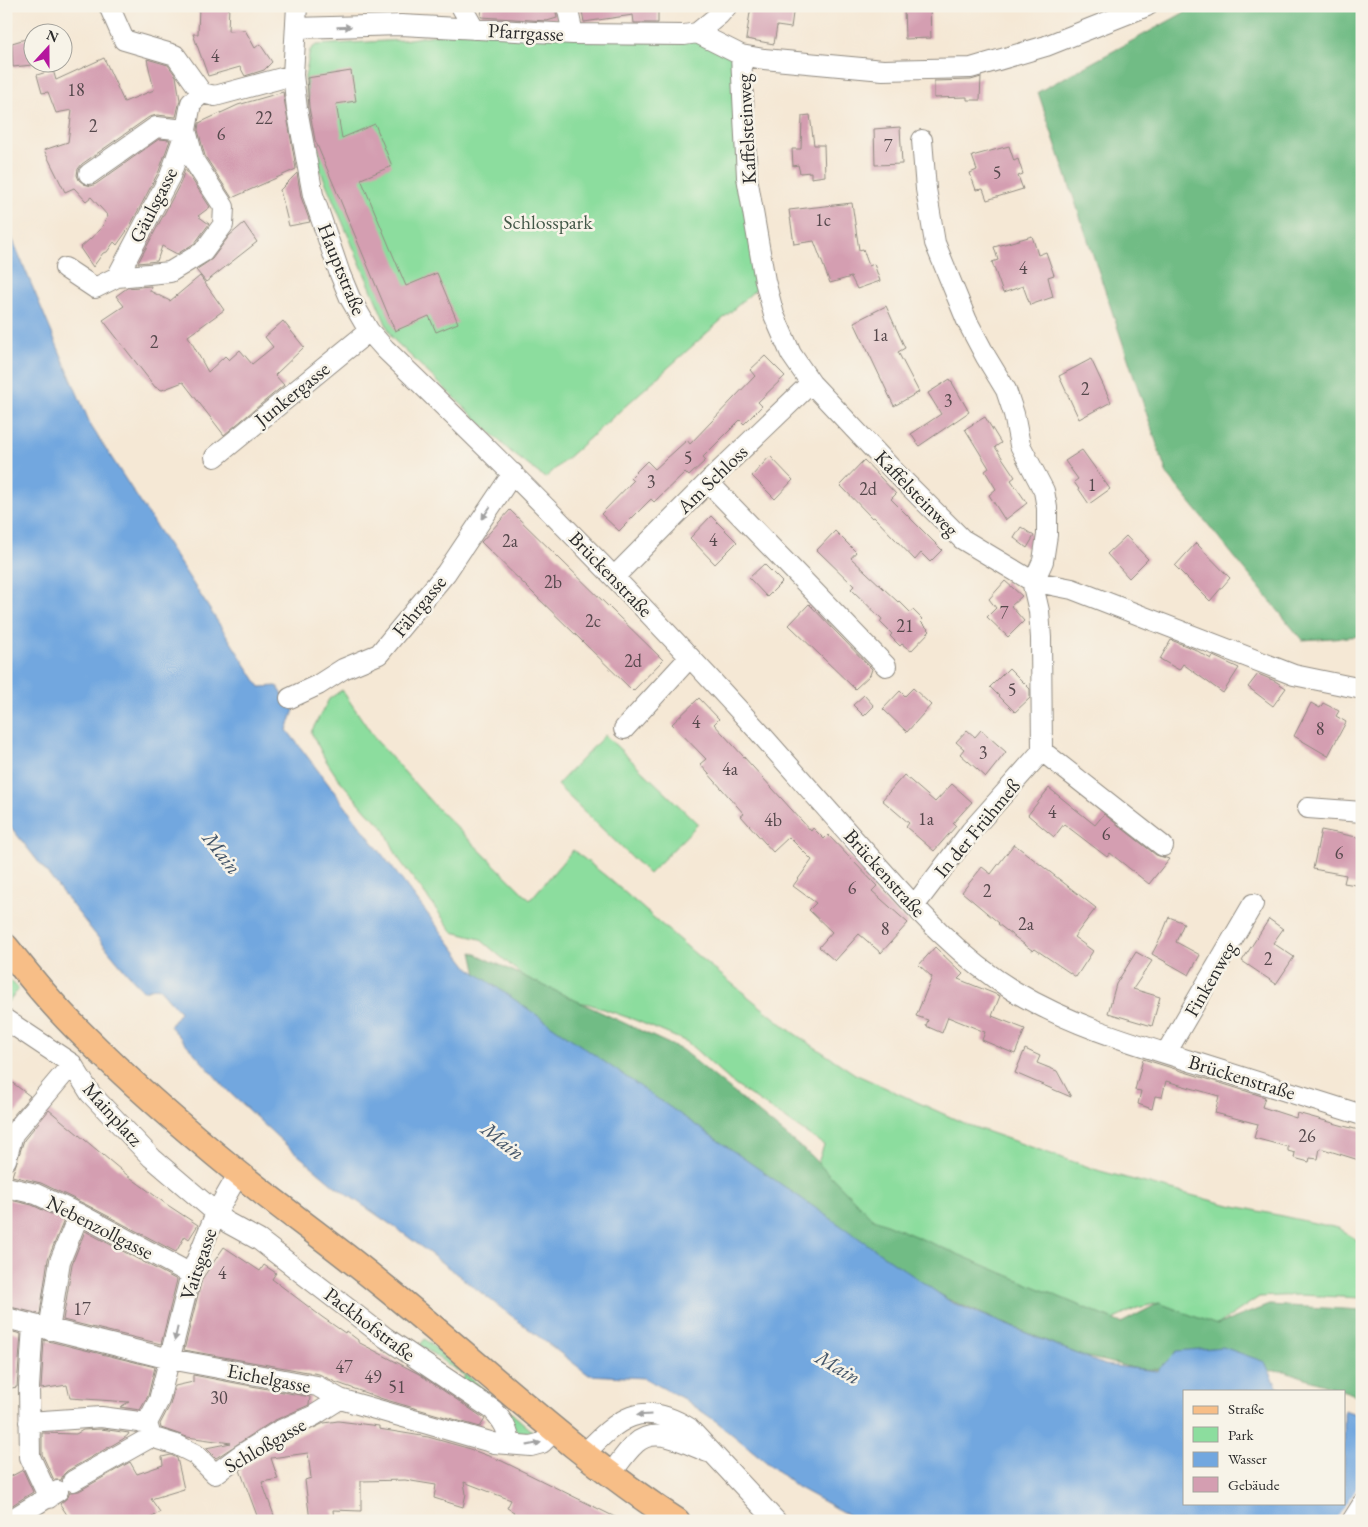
<svg xmlns="http://www.w3.org/2000/svg" width="1368" height="1527" font-family="'EB Garamond',serif">
	<style>
		.green { fill: #8cdd9e; stroke: #5c8464 }
		.forest { fill: #71bc85; stroke: #4e7458 }
		.water { fill: #72a7df; stroke: #4e6985 }
		.pier { fill: #f5e8d5 }
		.building { fill: #d49eb1 }
		.lines { fill: none; stroke-linecap: round; stroke-linejoin: round }
		.minor-casing { stroke: #908a80; stroke-width: 22 }
		.major-casing { stroke: #908a80; stroke-width: 28 }
		.minor { stroke: #fff; stroke-width: 20 }
		.major { stroke: #f7be87; stroke-width: 25 }
		.oneway { fill: #a0a0a0 }
		.labels { text-anchor: middle; stroke-width: 5; stroke-linejoin: round; paint-order: stroke }
		.number-label { font-size: 18px; fill: #55484c }
		.street-label { font-size: 20px; fill: #2b2b2b; stroke: #f7f3e8 }
		.park-label { font-size: 20px; fill: #435848; stroke: #f7f3e8 }
		.water-label { font-size: 21px; font-style: italic; fill: #44566a; stroke: #f7f3e8 }
	</style>
	<rect width="100%" height="100%" fill="#f7f3e8"/>
	<filter id="ink" filterUnits="userSpaceOnUse"><feTurbulence type="fractalNoise" baseFrequency=".02" numOctaves="2"/><feDisplacementMap in="SourceGraphic" scale="10" xChannelSelector="R" yChannelSelector="G"/><feConvolveMatrix kernelMatrix="1 2 1 2 8 2 1 2 1" color-interpolation-filters="sRGB"/></filter>
	<filter id="wash" filterUnits="userSpaceOnUse"><feTurbulence type="fractalNoise" baseFrequency=".0096" numOctaves="4" result="noise"/><feDisplacementMap in="SourceGraphic" scale="20" xChannelSelector="R" yChannelSelector="G"/><feGaussianBlur stdDeviation="1.12" result="paint"/><feColorMatrix in="noise" values="0 0 0 0 0 0 0 0 0 0 0 0 0 0 0 0 0 1.4 0 .05"/><feComposite in="paint" operator="in"/></filter>
	<g filter="url(#wash)">
		<rect width="100%" height="100%" fill="#f5e8d5"/>
		<path class="green" d="M 474,29 L 684,35 L 741,55 L 765,281 L 545,478 L 511,452 L 392,338 L 319,167 L 314,146 L 305,77 L 310,50 L 316,45 L 403,40 Z
			M 342,690 L 376,740 L 433,804 L 530,900 L 573,850 L 607,877 L 699,957 L 792,1032 L 855,1074 L 968,1125 L 1100,1171 L 1221,1203 L 1338,1228 L 1362,1243 L 1362,1298 L 1300,1295 L 1259,1297 L 1210,1330 L 1178,1317 L 1159,1303 L 1137,1308 L 1100,1326 L 1043,1316 L 835,1197 L 817,1166 L 824,1145 L 735,1085 L 687,1042 L 635,1020 L 589,1004 L 561,999 L 530,982 L 480,939 L 453,932 L 398,858 L 383,826 L 368,813 L 337,777 L 325,759 L 311,732 L 329,699 Z
			M 605,735 L 698,824 L 649,874 L 557,785 Z
			M 6,976 L 19,989 L 6,1004 Z
			M 425,1339 L 537,1435 L 537,1436 L 520,1436 L 507,1417 L 462,1380 L 465,1376 L 420,1345 Z"/>
		<path class="forest" d="M 1190,6 L 1362,6 L 1362,636 L 1302,640 L 1167,474 L 1038,92 L 1189,10 Z
			M 472,952 L 682,1050 L 811,1156 L 872,1218 L 1121,1323 L 1159,1303 L 1217,1325 L 1269,1305 L 1362,1310 L 1362,1397 L 1285,1371 L 1138,1369 L 1082,1356 L 947,1299 L 586,1064 L 480,988 Z"/>
		<path class="water" d="M 6,224 L 91,426 L 260,687 L 277,686 L 294,710 L 287,730 L 469,968 L 951,1302 L 1104,1365 L 1157,1371 L 1177,1351 L 1223,1347 L 1265,1362 L 1277,1387 L 1287,1391 L 1184,1391 L 1184,1503 L 1344,1503 L 1344,1410 L 1362,1416 L 1362,1521 L 859,1521 L 797,1487 L 717,1422 L 684,1399 L 644,1378 L 589,1375 L 403,1233 L 335,1186 L 284,1143 L 230,1093 L 170,1026 L 180,1012 L 158,987 L 143,991 C 95,937 52,878 6,821 Z"/>
		<path class="pier" d="M 1362,1480 L 1362,1521 L 1336,1521 Z"/>
		<g id="blocks">
			<path class="building" d="M 199,6 L 229,6 L 228,31 L 245,30 L 255,48 L 260,44 L 272,62 L 264,70 L 245,76 L 240,67 L 208,76 L 193,34 L 198,34 Z
				M 482,6 L 555,6 L 557,18 L 547,21 L 481,17 Z
				M 579,6 L 658,6 L 658,23 L 634,23 L 633,15 L 584,22 L 582,11 L 580,12 Z
				M 751,6 L 794,6 L 791,28 L 777,26 L 774,44 L 746,39 Z
				M 904,6 L 930,6 L 931,38 L 905,39 Z
				M 32,37 L 32,65 L 13,67 L 12,43 Z
				M 104,58 L 124,102 L 154,90 L 147,59 L 168,65 L 176,76 L 180,100 L 176,117 L 157,115 L 149,117 L 82,164 L 78,169 L 77,175 L 79,180 L 84,184 L 91,186 L 96,184 L 159,139 L 170,140 L 159,171 L 129,228 L 117,245 L 114,242 L 107,252 L 103,253 L 93,267 L 80,248 L 100,230 L 108,216 L 91,197 L 86,201 L 74,188 L 65,192 L 44,150 L 68,142 L 72,110 L 56,113 L 48,92 L 42,93 L 37,75 L 53,70 L 56,80 Z
				M 351,71 L 356,101 L 336,104 L 342,138 L 375,124 L 392,166 L 361,179 L 406,286 L 437,273 L 458,323 L 436,332 L 429,316 L 395,331 L 315,140 L 309,107 L 307,78 Z
				M 981,77 L 980,100 L 967,100 L 967,97 L 934,98 L 934,81 L 971,80 Z
				M 283,92 L 296,169 L 232,198 L 205,156 L 198,130 L 199,123 L 238,105 Z
				M 810,115 L 814,145 L 824,145 L 825,176 L 811,178 L 811,172 L 800,173 L 798,165 L 793,166 L 792,149 L 801,149 L 802,116 Z
				M 900,127 L 902,164 L 875,165 L 874,129 Z
				M 1009,146 L 1014,161 L 1018,159 L 1023,174 L 1018,176 L 1023,189 L 987,200 L 983,189 L 976,190 L 970,173 L 977,170 L 972,156 Z
				M 185,169 L 210,207 L 198,216 L 209,224 L 195,243 L 177,254 L 162,246 L 157,261 L 138,263 L 181,182 Z
				M 297,173 L 301,197 L 310,222 L 289,226 L 280,190 Z
				M 852,203 L 859,250 L 863,249 L 869,266 L 874,264 L 880,281 L 857,289 L 851,277 L 830,283 L 814,241 L 794,244 L 789,210 Z
				M 244,223 L 257,242 L 206,282 L 196,270 L 212,259 L 229,236 Z
				M 1032,236 L 1038,255 L 1046,252 L 1054,275 L 1048,277 L 1053,297 L 1030,305 L 1023,286 L 1003,293 L 992,262 L 998,260 L 994,247 Z
				M 200,276 L 224,310 L 188,336 L 208,372 L 225,356 L 229,360 L 240,350 L 252,364 L 273,347 L 265,337 L 283,321 L 304,347 L 275,375 L 284,385 L 224,435 L 183,382 L 162,390 L 155,387 L 103,320 L 124,306 L 116,296 L 127,288 L 151,286 L 150,291 L 170,301 Z
				M 886,306 L 905,348 L 898,352 L 919,392 L 894,406 L 854,322 Z
				M 765,356 L 785,376 L 758,402 L 762,406 L 744,424 L 740,420 L 703,457 L 706,460 L 689,476 L 685,472 L 654,502 L 651,499 L 619,531 L 601,514 L 633,481 L 630,478 L 647,461 L 655,469 L 687,440 L 690,444 L 755,376 L 750,370 Z
				M 1091,359 L 1111,402 L 1079,419 L 1059,376 Z
				M 950,379 L 969,412 L 919,446 L 911,434 L 941,414 L 928,393 Z
				M 985,417 L 1001,443 L 995,447 L 1015,477 L 1011,480 L 1027,503 L 1005,520 L 989,495 L 996,489 L 985,471 L 989,468 L 965,429 Z
				M 1082,450 L 1110,489 L 1089,504 L 1074,482 L 1078,479 L 1065,461 Z
				M 770,456 L 793,480 L 775,499 L 752,476 Z
				M 864,460 L 896,494 L 891,499 L 942,550 L 930,562 L 921,553 L 915,560 L 874,517 L 872,518 L 840,485 Z
				M 510,510 L 663,660 L 633,691 L 481,542 Z
				M 711,516 L 737,542 L 715,564 L 690,538 Z
				M 1021,527 L 1034,536 L 1027,548 L 1014,538 Z
				M 835,531 L 856,552 L 851,558 L 898,602 L 899,601 L 910,612 L 913,610 L 922,619 L 920,621 L 930,631 L 911,651 L 902,644 L 900,646 L 890,636 L 892,634 L 880,622 L 882,619 L 851,589 L 854,586 L 817,550 Z
				M 1126,536 L 1148,559 L 1129,578 L 1107,554 Z
				M 1196,543 L 1230,578 L 1210,601 L 1175,566 Z
				M 764,564 L 782,582 L 767,597 L 749,578 Z
				M 1005,581 L 1022,596 L 1011,606 L 1024,621 L 1008,637 L 987,617 L 996,608 L 989,599 Z
				M 809,604 L 872,669 L 870,675 L 855,689 L 789,625 Z
				M 1171,640 L 1194,649 L 1211,659 L 1213,656 L 1239,668 L 1223,693 L 1183,664 L 1179,670 L 1160,659 Z
				M 1009,668 L 1030,689 L 1030,698 L 1015,712 L 990,687 Z
				M 1258,674 L 1275,681 L 1286,688 L 1273,706 L 1248,687 Z
				M 913,688 L 931,705 L 907,732 L 883,709 L 900,691 L 905,696 Z
				M 864,695 L 874,706 L 864,716 L 853,705 Z
				M 699,698 L 719,719 L 714,724 L 811,831 L 813,828 L 824,839 L 828,835 L 877,886 L 872,891 L 908,923 L 881,953 L 859,934 L 835,961 L 819,947 L 832,932 L 809,910 L 816,903 L 793,886 L 812,860 L 789,837 L 773,852 L 741,816 L 744,814 L 700,764 L 706,759 L 672,724 Z
				M 1311,703 L 1320,708 L 1323,703 L 1339,711 L 1336,716 L 1346,722 L 1328,756 L 1294,736 Z
				M 967,730 L 975,737 L 981,730 L 1006,752 L 986,777 L 960,754 L 964,749 L 956,742 Z
				M 904,775 L 935,802 L 952,784 L 972,802 L 953,823 L 956,826 L 934,851 L 906,827 L 909,823 L 882,800 Z
				M 1049,788 L 1095,825 L 1104,814 L 1156,855 L 1169,859 L 1149,884 L 1110,853 L 1107,857 L 1064,824 L 1054,837 L 1028,815 Z
				M 1321,830 L 1362,838 L 1362,886 L 1344,883 L 1346,875 L 1313,869 Z
				M 1014,844 L 1096,908 L 1074,937 L 1093,951 L 1076,977 L 1035,949 L 1033,951 L 998,924 L 999,923 L 962,892 L 982,867 L 991,874 Z
				M 1169,917 L 1184,923 L 1176,942 L 1200,955 L 1189,975 L 1152,954 L 1161,937 Z
				M 1269,919 L 1283,929 L 1273,943 L 1294,957 L 1276,984 L 1242,961 Z
				M 935,947 L 963,974 L 958,979 L 1000,996 L 992,1016 L 1025,1029 L 1015,1054 L 982,1040 L 985,1032 L 948,1017 L 942,1033 L 926,1026 L 928,1020 L 916,1016 L 932,977 L 919,965 Z
				M 1136,952 L 1152,961 L 1133,989 L 1160,997 L 1152,1026 L 1108,1013 L 1116,984 Z
				M 1025,1049 L 1040,1056 L 1037,1063 L 1057,1071 L 1071,1097 L 1015,1073 Z
				M 1143,1059 L 1265,1097 L 1262,1107 L 1296,1118 L 1297,1113 L 1362,1131 L 1362,1161 L 1320,1148 L 1318,1159 L 1310,1158 L 1309,1162 L 1294,1158 L 1295,1153 L 1288,1151 L 1288,1147 L 1254,1138 L 1258,1124 L 1215,1113 L 1219,1096 L 1166,1081 L 1162,1097 L 1155,1096 L 1152,1109 L 1138,1104 L 1141,1091 L 1135,1090 Z
				M 6,1078 L 30,1096 L 7,1123 L 6,1122 Z
				M 49,1110 L 127,1175 L 166,1204 L 198,1225 L 189,1239 L 185,1236 L 176,1252 L 85,1204 L 41,1183 L 12,1176 L 24,1140 Z
				M 6,1199 L 32,1205 L 64,1220 L 48,1259 L 40,1314 L 6,1306 Z
				M 85,1231 L 177,1280 L 161,1344 L 63,1320 L 72,1264 Z
				M 224,1247 L 260,1271 L 264,1265 L 276,1273 L 272,1279 L 322,1317 L 345,1333 L 346,1331 L 358,1340 L 358,1342 L 419,1374 L 485,1419 L 480,1427 L 383,1399 L 335,1382 L 319,1374 L 184,1350 L 202,1279 Z
				M 6,1330 L 21,1334 L 17,1387 L 6,1389 Z
				M 44,1340 L 155,1367 L 148,1396 L 140,1410 L 120,1407 L 129,1402 L 70,1398 L 67,1385 L 41,1389 Z
				M 193,1375 L 310,1397 L 309,1405 L 273,1421 L 216,1458 L 206,1448 L 231,1443 L 187,1437 L 161,1428 L 160,1424 L 170,1405 L 175,1386 L 193,1382 Z
				M 338,1421 L 379,1426 L 379,1429 L 428,1437 L 467,1448 L 502,1461 L 623,1521 L 510,1521 L 514,1512 L 507,1508 L 511,1500 L 464,1482 L 466,1494 L 463,1507 L 434,1498 L 436,1485 L 405,1480 L 361,1481 L 361,1511 L 333,1510 L 334,1521 L 310,1521 L 305,1480 L 311,1478 L 308,1453 L 271,1458 L 278,1479 L 262,1482 L 276,1521 L 259,1521 L 240,1470 L 285,1442 L 324,1423 Z
				M 101,1429 L 129,1433 L 128,1435 L 123,1439 L 67,1471 L 63,1475 L 61,1480 L 54,1480 L 42,1454 L 42,1433 L 76,1434 L 83,1430 Z
				M 171,1455 L 177,1458 L 184,1489 L 151,1499 L 160,1512 L 146,1521 L 71,1521 L 60,1504 L 68,1497 L 70,1492 L 79,1491 L 130,1462 L 137,1474 L 163,1465 L 162,1457 Z
				M 23,1470 L 33,1492 L 6,1509 L 6,1479 Z"/>
		</g>
	</g>
	<g filter="url(#ink)">
		<use href="#blocks" fill-opacity="0" stroke="#908a80" stroke-width="1"/>
		<g class="lines">
			<g class="minor-casing">
				<path id="minor" d="M 109,6 L 124,40 L 175,55 L 202,93
					M 297,6 L 293,75 L 297,109 L 313,195 L 340,274 L 350,298 L 369,331 L 385,349 C 514,473 639,600 759,732 C 799,777 838,822 878,866 C 919,912 960,958 1014,991 C 1070,1025 1135,1044 1197,1063 C 1252,1080 1307,1098 1362,1115
					M 461,6 L 474,29
					M 567,6 L 573,34
					M 296,28 L 401,25 L 573,34 L 684,35 L 697,33
					M 697,33 L 741,55 L 764,59 L 883,70 L 971,68 L 1046,46 L 1147,6
					M 697,33 L 719,15 L 727,6
					M 741,55 L 747,177 L 765,281 L 774,315 L 791,354 L 811,383 L 894,471 L 962,539 L 1032,581 L 1072,589 L 1294,675 L 1362,689
					M 922,140 L 926,189 L 935,243 L 967,321 L 986,357 L 1006,390 L 1014,414 L 1020,445 L 1044,491 L 1047,508 L 1047,535 L 1043,561 L 1038,572 L 1032,581
					M 65,268 L 95,288 L 117,277 L 170,272 L 203,252 L 223,225 L 224,207 L 194,161 L 186,130 L 156,127 L 89,174
					M 117,277 L 170,176 L 186,130 L 191,103 L 202,93 L 215,96 L 293,75
					M 215,457 L 369,331
					M 708,482 L 886,666
					M 614,577 L 708,482 L 811,383
					M 290,698 L 318,685 L 343,669 L 379,654 L 446,573 L 513,473
					M 624,729 L 690,657
					M 1042,751 L 1163,846
					M 1308,808 L 1362,812
					M 914,906 L 971,831 L 1042,751 L 1041,638 L 1039,611 L 1032,581
					M 6,1020 L 72,1064 L 90,1093 L 152,1158 L 228,1223 L 259,1240 L 386,1338 L 493,1410 C 503,1421 508,1429 510,1444
					M 1166,1053 L 1253,904
					M 6,1160 L 13,1134 L 72,1064
					M 6,1187 L 36,1194 L 79,1214 L 191,1274
					M 6,1318 L 170,1359 L 317,1386 L 340,1399 L 494,1443 L 531,1446 L 542,1443 L 554,1431
					M 33,1326 L 29,1387 L 30,1457 L 49,1498
					M 49,1330 L 60,1261 L 79,1214
					M 29,1422 L 101,1417 L 147,1423
					M 151,1437 L 147,1423 L 159,1400 L 191,1274 L 216,1213 L 239,1173
					M 584,1454 C 618,1419 641,1398 689,1428 L 776,1521
					M 610,1475 C 618,1465 625,1453 635,1444 C 655,1424 686,1444 708,1452
					M 73,1481 L 151,1437 L 177,1445 L 195,1454 L 215,1474 L 239,1456 L 279,1431 L 313,1416 L 340,1399
					M 9,1521 L 58,1491
					M 1352,1521 L 1362,1505"/>
			</g>
			<g class="major-casing">
				<path id="major" d="M 6,947 C 30,977 54,1007 82,1034 C 131,1083 184,1129 238,1173 C 285,1211 335,1246 382,1285 C 480,1364 571,1452 677,1521"/>
			</g>
			<use href="#minor" class="minor"/>
			<use href="#major" class="major"/>
		</g>
		<defs><path id="oneway-solid" d="M-6-.8H1V-3.2L6.5 0L1 3.2V.8H-6Z" transform="scale(1.25)"/></defs>
		<g class="oneway">
			<use href="#oneway-solid" transform="translate(344 27) rotate(-2)"/>
			<use href="#oneway-solid" transform="translate(486 513) rotate(124)"/>
			<use href="#oneway-solid" transform="translate(176 1334) rotate(103)"/>
			<use href="#oneway-solid" transform="translate(644 1415) rotate(177)"/>
			<use href="#oneway-solid" transform="translate(534 1444) rotate(-11)"/>
		</g>
	</g>
	<g class="labels">
		<g class="number-label">
			<text x="215" y="62">4</text>
			<text x="76" y="96">18</text>
			<text x="264" y="124">22</text>
			<text x="93" y="132">2</text>
			<text x="221" y="140">6</text>
			<text x="888" y="152">7</text>
			<text x="997" y="179">5</text>
			<text x="823" y="226">1c</text>
			<text x="1023" y="274">4</text>
			<text x="880" y="341">1a</text>
			<text x="154" y="348">2</text>
			<text x="1085" y="395">2</text>
			<text x="948" y="407">3</text>
			<text x="688" y="464">5</text>
			<text x="651" y="488">3</text>
			<text x="1092" y="491">1</text>
			<text x="868" y="495">2d</text>
			<text x="713" y="546">4</text>
			<text x="510" y="547">2a</text>
			<text x="553" y="588">2b</text>
			<text x="1004" y="619">7</text>
			<text x="593" y="627">2c</text>
			<text x="905" y="632">21</text>
			<text x="633" y="667">2d</text>
			<text x="1012" y="696">5</text>
			<text x="696" y="728">4</text>
			<text x="1320" y="735">8</text>
			<text x="983" y="759">3</text>
			<text x="730" y="775">4a</text>
			<text x="1052" y="818">4</text>
			<text x="926" y="825">1a</text>
			<text x="773" y="826">4b</text>
			<text x="1106" y="840">6</text>
			<text x="1339" y="859">6</text>
			<text x="852" y="894">6</text>
			<text x="987" y="897">2</text>
			<text x="1026" y="930">2a</text>
			<text x="885" y="935">8</text>
			<text x="1268" y="965">2</text>
			<text x="1307" y="1142">26</text>
			<text x="222" y="1279">4</text>
			<text x="82" y="1315">17</text>
			<text x="344" y="1373">47</text>
			<text x="373" y="1383">49</text>
			<text x="397" y="1393">51</text>
			<text x="219" y="1404">30</text>
		</g>
		<g class="street-label">
			<text transform="translate(526 32) rotate(3)" y="7">Pfarrgasse</text>
			<text transform="translate(746 129) rotate(-93)" y="7">Kaffelsteinweg</text>
			<text transform="translate(153 205) rotate(-63)" y="7">Gäulsgasse</text>
			<text transform="translate(342 269) rotate(68)" y="7">Hauptstraße</text>
			<text transform="translate(292 394) rotate(-39)" y="7">Junkergasse</text>
			<text transform="translate(712 479) rotate(-44)" y="7">Am Schloss</text>
			<text transform="translate(917 493) rotate(46)" y="7">Kaffelsteinweg</text>
			<text transform="translate(611 574) rotate(46)" y="7">Brückenstraße</text>
			<text transform="translate(419 606) rotate(-51)" y="7">Fährgasse</text>
			<text transform="translate(977 828) rotate(-50)" y="7">In der Frühmeß</text>
			<text transform="translate(885 873) rotate(48)" y="7">Brückenstraße</text>
			<text transform="translate(1210 979) rotate(-60)" y="7">Finkenweg</text>
			<text transform="translate(1242 1077) rotate(17)" y="7">Brückenstraße</text>
			<text transform="translate(113 1114) rotate(48)" y="7">Mainplatz</text>
			<text transform="translate(100 1227) rotate(27)" y="7">Nebenzollgasse</text>
			<text transform="translate(198 1264) rotate(-71)" y="7">Vaitsgasse</text>
			<text transform="translate(370 1324) rotate(37)" y="7">Packhofstraße</text>
			<text transform="translate(269 1378) rotate(11)" y="7">Eichelgasse</text>
			<text transform="translate(265 1445) rotate(-30)" y="7">Schloßgasse</text>
		</g>
		<g class="park-label">
			<text x="548" y="229">Schlosspark</text>
		</g>
		<g class="water-label">
			<text transform="translate(222 853) rotate(52)" y="7">Main</text>
			<text transform="translate(503 1141) rotate(38)" y="7">Main</text>
			<text transform="translate(838 1367) rotate(30)" y="7">Main</text>
		</g>
	</g>
	<rect width="1368" height="1527" fill="none" stroke="#f7f3e8" stroke-width="25"/>
	<rect x="1183" y="1390" width="162" height="115" fill="#f7f3e8" stroke="#a5a39c"/>
	<rect x="1193" y="1406" width="25" height="8" fill="#f7be87" stroke="#a5a39c"/>
	<text x="1228" y="1414" font-size="15" fill="#2b2b2b">Straße</text>
	<rect x="1193" y="1427" width="25" height="15" fill="#8cdd9e" stroke="#a5a39c"/>
	<text x="1228" y="1440" font-size="15" fill="#2b2b2b">Park</text>
	<rect x="1193" y="1452" width="25" height="15" fill="#72a7df" stroke="#a5a39c"/>
	<text x="1228" y="1464" font-size="15" fill="#2b2b2b">Wasser</text>
	<rect x="1193" y="1477" width="25" height="15" fill="#d49eb1" stroke="#a5a39c"/>
	<text x="1228" y="1490" font-size="15" fill="#2b2b2b">Gebäude</text>
	<g transform="translate(48 48) rotate(21)"><circle r="24" fill="#f7f3e8" stroke="#a5a39c"/>
	<path d="M0-4L9 19L0 12L-9 19Z" fill="#b5179e"/>
	<text y="-8" font-size="14" font-weight="bold" text-anchor="middle" fill="#2b2b2b">N</text>
	</g>
</svg>
